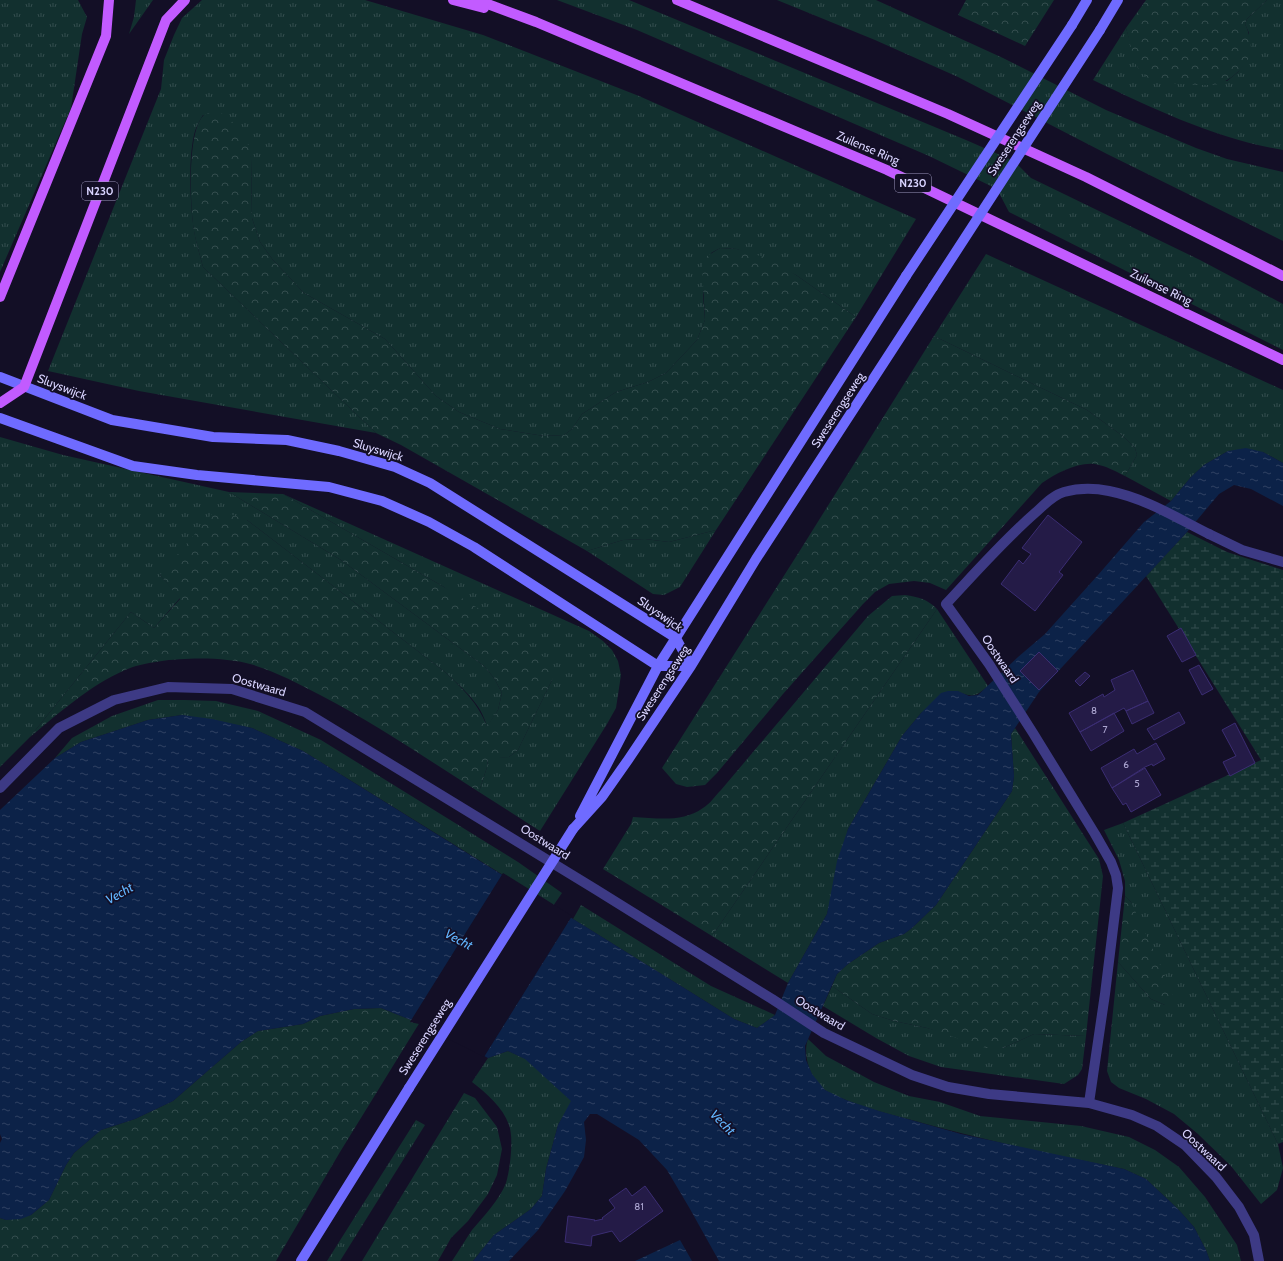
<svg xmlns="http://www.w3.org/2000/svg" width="1283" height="1261" font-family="Cabin,sans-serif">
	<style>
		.grass { fill: url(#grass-tufts) }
		.forest { fill: url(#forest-crowns) }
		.wetland { fill: url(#wetland-marsh) }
		.water { fill: url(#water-ripples) }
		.pier { fill: #130f26 }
		.building { fill: #241b47; stroke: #3b2d73 }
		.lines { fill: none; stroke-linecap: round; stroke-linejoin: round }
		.lane { stroke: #3d3a85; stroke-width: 10 }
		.street { stroke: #3d3a85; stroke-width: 10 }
		.secondary { stroke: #6f6bff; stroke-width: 10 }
		.primary { stroke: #c25bff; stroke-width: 10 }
		.secondary-bridge { stroke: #6f6bff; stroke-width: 10 }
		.labels { text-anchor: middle; stroke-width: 3.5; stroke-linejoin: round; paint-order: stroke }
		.number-label { font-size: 10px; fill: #aca6d1 }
		.shield { fill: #130f26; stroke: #9e99be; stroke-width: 1 }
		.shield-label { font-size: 11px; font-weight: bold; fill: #d9d4ff }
		.street-label { font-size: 12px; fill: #d9d4ff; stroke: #130f26 }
		.water-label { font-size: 13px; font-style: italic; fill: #62b6ff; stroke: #130f26 }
	</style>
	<defs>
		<pattern id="grass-tufts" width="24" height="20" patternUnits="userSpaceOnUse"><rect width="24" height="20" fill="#12302f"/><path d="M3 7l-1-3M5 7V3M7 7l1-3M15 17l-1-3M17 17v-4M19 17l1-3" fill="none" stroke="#344d4e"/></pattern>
		<pattern id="forest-crowns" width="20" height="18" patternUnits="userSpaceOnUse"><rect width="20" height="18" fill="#12302f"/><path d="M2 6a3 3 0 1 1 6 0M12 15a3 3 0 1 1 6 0" fill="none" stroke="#344d4e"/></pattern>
		<pattern id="wetland-marsh" width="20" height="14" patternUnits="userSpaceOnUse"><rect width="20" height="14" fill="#12302f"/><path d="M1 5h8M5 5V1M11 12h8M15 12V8" fill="none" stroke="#344d4e"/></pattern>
		<pattern id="water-ripples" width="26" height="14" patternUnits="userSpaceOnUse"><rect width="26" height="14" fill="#0c2248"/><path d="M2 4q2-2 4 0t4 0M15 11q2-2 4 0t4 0" fill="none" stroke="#2f4163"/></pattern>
	</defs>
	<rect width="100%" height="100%" fill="#130f26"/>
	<path class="grass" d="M 0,0 L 78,0 L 87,17 L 82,34 L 71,108 L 0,272 Z
		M 136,0 L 153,0 L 129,34 L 134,17 Z
		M 202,0 L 365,0 L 483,35 L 639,96 L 916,219 L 856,317 L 796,275 L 737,249 L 720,248 L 711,253 L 703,295 L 705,320 L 697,340 L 666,373 L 648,382 L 616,392 L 582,414 L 572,429 L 564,435 L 544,436 L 500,429 L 459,412 L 436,396 L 385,339 L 304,293 L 273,260 L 260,242 L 252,218 L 251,157 L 203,115 C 200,120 197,125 195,131 C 188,155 190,206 194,230 C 196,243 200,255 203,267 L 376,433 L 139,391 L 48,371 L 161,89 L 164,60 L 174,35 L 182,18 Z
		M 557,0 L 629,0 L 966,140 L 1014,161 L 1031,178 L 1200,260 L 1283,304 L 1283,350 L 1009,212 L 997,189 L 929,156 L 637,30 Z
		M 777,0 L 876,0 L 1003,58 L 1106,110 L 1196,148 L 1227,159 L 1283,172 L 1283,241 L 1107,154 L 958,77 L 875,40 Z
		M 1267,0 L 1283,0 L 1283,150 C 1216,139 1154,109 1093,80 L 1126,28 L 1138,68 L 1227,81 L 1238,72 L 1248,59 L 1249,33 L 1245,24 L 1247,19 Z
		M 986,254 L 1283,390 L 1283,463 L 1263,452 L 1228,451 L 1204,465 L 1191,477 L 1171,501 L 1125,476 L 1137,455 L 1135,448 L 1124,437 L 1087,410 L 934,336 Z
		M 0,437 L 63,455 L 229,492 L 341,560 L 484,666 L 494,678 L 502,693 L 498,710 L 487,727 C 482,704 461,687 445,672 L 247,520 L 160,575 L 180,598 L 154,628 L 131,612 L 29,738 L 0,767 Z
		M 283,494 L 589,631 L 603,641 L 612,650 L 618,661 L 621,675 L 616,708 L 607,724 L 540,831 L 479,792 L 487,767 L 488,758 L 509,757 L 518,750 L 552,680 L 444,587 Z
		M 716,530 L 680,587 L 664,595 L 653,594 L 587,551 L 623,540 L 645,539 L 669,542 Z
		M 937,609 L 988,686 C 975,697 973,698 957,691 L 921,713 L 902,736 L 848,829 L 827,914 L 788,983 L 712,936 Z
		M 158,700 L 185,700 L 216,701 L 258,711 L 321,740 L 518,862 L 562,893 L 553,906 L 303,751 L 252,728 L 182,715 L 148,720 L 81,742 L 55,758 L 72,738 L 112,716 Z
		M 1123,823 L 1278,1144 L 1283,1168 L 1277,1190 L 1261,1204 L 1231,1166 L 1198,1134 L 1174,1114 L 1146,1099 L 1119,1088 L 1111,1082 L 1107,1071 L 1118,962 L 1151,999 L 1165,1005 L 1131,902 L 1125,896 L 1125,881 L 1119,860 L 1104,830 Z
		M 581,905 L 711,986 L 775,1015 L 757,1028 L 734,1019 L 573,919 Z
		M 832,986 L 872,1014 L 894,1021 L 927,1028 L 1003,1048 L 1034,1034 L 1086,1036 L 1082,1069 L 1078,1075 L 1064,1084 L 941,1067 L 909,1056 L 876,1038 L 823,1006 Z
		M 808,1039 L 826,1056 L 874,1082 L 909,1096 L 940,1102 L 980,1116 L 1081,1126 L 1129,1137 L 1155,1150 L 1179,1167 L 1205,1197 L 1237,1245 L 1241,1261 L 1210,1261 L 1206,1250 L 1194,1227 L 1178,1209 L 1146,1179 L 1124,1169 C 1052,1155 979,1139 908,1119 C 885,1113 861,1107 839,1097 C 835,1095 829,1093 825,1090 C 811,1081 802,1055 808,1039 Z
		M 508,1051 L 526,1059 L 572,1101 L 558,1125 L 546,1169 L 542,1196 L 531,1209 L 494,1235 L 473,1261 L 452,1261 C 459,1251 465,1240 472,1230 C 483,1217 500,1199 506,1183 C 510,1170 514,1138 509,1125 C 503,1107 486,1093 472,1082 L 488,1058 Z
		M 416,1120 L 425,1125 L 340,1261 L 327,1261 Z"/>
	<path class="forest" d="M 966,0 L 1054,0 L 1025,46 L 958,15 Z
		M 1146,0 L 1267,0 L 1247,19 L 1245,24 C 1249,32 1251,42 1251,51 C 1250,64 1230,81 1218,84 C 1210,87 1161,83 1152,80 C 1147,78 1141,73 1138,68 C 1133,60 1129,38 1126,28 Z
		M 211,113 L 221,113 L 230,119 L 247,141 L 251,157 L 252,218 L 260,242 L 273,260 L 304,293 L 385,339 L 436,396 L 459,412 L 500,429 L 544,436 L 564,435 L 572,429 L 582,414 L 616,392 L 648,382 L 666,373 L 697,340 L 705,320 L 702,266 L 707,256 L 720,248 L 737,249 L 767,258 L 796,275 L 856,317 L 716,530 L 669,542 L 645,539 L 623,540 L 587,551 L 401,445 L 376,433 L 203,267 C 200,255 196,243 194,231 C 190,208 187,132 203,116 C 205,114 208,113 211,113 Z
		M 934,336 L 1087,410 L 1124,437 L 1135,448 L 1137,455 L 1125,476 C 1115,471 1106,466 1095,464 C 1077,462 1057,473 1042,483 L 946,590 L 930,583 L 914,581 L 889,584 L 875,592 L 863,604 L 783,694 L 717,773 L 705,785 L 687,787 L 676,784 L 662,768 L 799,552 Z
		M 229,492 L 283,494 L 444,587 L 497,620 L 546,659 L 553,670 L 552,680 L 518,750 L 509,757 L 488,759 L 487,767 L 479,792 C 427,759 376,724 322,696 C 299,684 275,671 250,664 C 219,655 155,657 125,670 C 89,686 59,713 29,738 L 131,612 L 154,628 L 180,599 L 160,575 L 216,509 L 247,520 L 445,672 C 464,690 477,702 487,726 L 498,710 L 502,693 L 494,678 L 484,666 L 341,560 Z
		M 905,595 C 919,597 927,599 937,609 L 712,936 L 603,869 L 631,824 L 633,817 C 657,818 682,823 703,808 C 710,804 715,796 721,790 L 868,616 L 892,596 Z
		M 1015,728 L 1099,859 L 1103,876 L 1086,1036 L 1034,1034 L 1003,1048 L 986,1048 L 927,1028 L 894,1021 L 872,1014 L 832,986 L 837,974 L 848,964 L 879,943 L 904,934 L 912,928 L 936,905 L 1012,791 L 1014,776 L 1011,734 Z
		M 1125,896 L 1131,902 L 1173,993 L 1171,1002 L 1165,1005 L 1151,999 L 1118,962 Z
		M 381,1008 L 411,1020 L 420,1022 L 340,1152 L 276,1261 L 0,1261 L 0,1218 L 6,1220 L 31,1215 L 49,1200 L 66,1165 L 74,1153 L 101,1130 L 135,1119 L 173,1101 L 241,1042 L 258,1031 L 303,1024 L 320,1016 L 354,1009 Z
		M 464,1093 L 475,1098 L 497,1127 L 502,1149 L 497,1175 L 488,1194 L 468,1221 L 451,1238 L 438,1261 L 362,1261 Z"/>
	<path class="wetland" d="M 1187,532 L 1227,552 L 1283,570 L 1283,1142 L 1278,1144 L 1123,823 L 1261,760 L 1146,576 Z"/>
	<path class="water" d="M 1246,448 L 1263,452 L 1283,463 L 1283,506 L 1251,489 L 1234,485 L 1219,494 L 1187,532 L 1039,692 L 1011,734 L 1014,776 L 1012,791 L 936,905 L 912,928 L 904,934 L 879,943 L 848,964 L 837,974 L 805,1046 L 806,1060 L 812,1074 L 825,1090 L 846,1100 L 879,1111 L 961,1134 L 1124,1169 L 1146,1179 L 1178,1209 L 1194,1227 L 1206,1250 L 1210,1261 L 719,1261 L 690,1209 L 667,1170 L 639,1140 L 597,1114 L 590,1114 L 584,1122 L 586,1140 L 584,1157 L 565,1191 L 538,1230 L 509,1261 L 473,1261 L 494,1235 L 531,1209 L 542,1196 L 546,1169 L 558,1125 L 571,1101 L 525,1059 L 508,1051 L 488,1058 L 420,1022 L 411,1020 L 381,1008 L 354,1009 L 320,1016 L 303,1024 L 258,1031 L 241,1042 L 173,1101 L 135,1119 L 101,1130 L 74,1153 L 66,1165 L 49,1200 L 31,1215 L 21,1219 L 6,1220 L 0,1218 L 0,1143 L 2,1139 L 0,1134 L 0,810 L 55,758 L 81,742 L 148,720 L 182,715 L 212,719 L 252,728 L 303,751 L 734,1019 L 757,1028 L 775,1015 L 788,983 L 827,914 L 837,861 L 848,829 L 902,736 L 921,713 L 941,693 L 948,691 L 958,691 L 969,696 L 978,695 L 1018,657 L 1045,634 L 1098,575 L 1144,522 L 1171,501 L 1191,477 L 1204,465 L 1228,451 Z
		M 680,1240 L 692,1261 L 635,1261 Z"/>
	<path class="pier" d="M 503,873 L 572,916 L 484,1057 L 419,1024 L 410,1022 Z"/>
	<path class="building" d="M 1048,515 L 1082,542 L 1059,572 L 1063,575 L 1035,611 L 1001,584 L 1019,560 L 1023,564 L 1031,554 L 1022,548 Z
		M 1181,628 L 1196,655 L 1182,662 L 1167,636 Z
		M 1039,652 L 1058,671 L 1039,690 L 1020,671 Z
		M 1199,665 L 1213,689 L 1202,695 L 1189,670 Z
		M 1133,670 L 1148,701 L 1126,711 L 1124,708 L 1080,732 L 1069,713 L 1103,694 L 1104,697 L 1115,690 L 1111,680 Z
		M 1085,672 L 1090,676 L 1080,686 L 1075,681 Z
		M 1148,701 L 1154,713 L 1132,724 L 1126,711 Z
		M 1179,712 L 1185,723 L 1154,740 L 1147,729 Z
		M 1114,713 L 1124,731 L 1091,751 L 1080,732 Z
		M 1235,723 L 1255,763 L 1230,776 L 1223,762 L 1236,756 L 1222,730 Z
		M 1156,743 L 1165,759 L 1153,766 L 1152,764 L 1145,767 L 1112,788 L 1101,768 L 1134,749 L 1137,754 Z
		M 1145,768 L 1161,795 L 1131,812 L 1126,803 L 1123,805 L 1112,788 Z
		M 645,1186 L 663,1211 L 620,1242 L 612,1231 L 592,1236 L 591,1246 L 565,1242 L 568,1216 L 595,1220 L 594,1221 L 603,1219 L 602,1218 L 615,1208 L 609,1200 L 626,1188 L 632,1196 Z"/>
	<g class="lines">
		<path class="lane" d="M 1209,534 L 1242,550 L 1283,562"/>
		<path class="street" d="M 0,788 L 59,728 L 114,700 L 168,687 L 232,689 L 305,712 L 595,889 L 772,999 L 824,1033 L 912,1075 L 948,1087 L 989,1094 L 1089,1103 L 1132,1115 L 1157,1126 L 1185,1145 L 1216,1177 L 1239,1207 L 1254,1235 L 1259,1261
			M 1089,1103 L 1105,994 L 1118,888 L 1116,875 L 1111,862 L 1095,834 L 1033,733 L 989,664 L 946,604 C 975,573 1003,541 1035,513 C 1043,506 1053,495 1064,492 C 1078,488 1095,488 1109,491 C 1145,498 1177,518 1209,534"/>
		<path class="secondary" d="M 1072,25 L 1087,0
			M 1100,30 L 1118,0
			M 0,377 L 112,420 L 213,437 L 287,440 L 339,451 L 395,467 L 430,483 L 676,638 L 691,666 L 658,666 L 474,547 L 429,522 L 382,501 L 329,487 L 197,475 L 133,466 L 0,418
			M 580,816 L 658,666 L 906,276
			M 573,829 L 602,797 L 628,760 L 691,666 L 756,559 L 933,287
			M 301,1261 L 409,1088"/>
		<path class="primary" d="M 453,0 L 484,8
			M 477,0 L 536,22 L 887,170 L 1283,360
			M 677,0 L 948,114 L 1086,177 L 1283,276
			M 0,297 L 106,36 L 109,0
			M 0,403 L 24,387 L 166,20 L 185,0"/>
		<path class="secondary-bridge" d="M 906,276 L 1072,25
			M 933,287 L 1100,30
			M 409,1088 L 573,829"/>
	</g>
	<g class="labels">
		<g class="number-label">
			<text x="1094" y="714">8</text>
			<text x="1105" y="733">7</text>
			<text x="1126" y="768">6</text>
			<text x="1137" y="787">5</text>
			<text x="639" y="1210">81</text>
		</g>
		<g class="shield">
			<rect x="895" y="174" width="36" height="18" rx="3"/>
			<rect x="82" y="182" width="36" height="18" rx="3"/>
		</g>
		<g class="shield-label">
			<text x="913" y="187">N230</text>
			<text x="100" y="195">N230</text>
		</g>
		<g class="street-label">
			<text transform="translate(1014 138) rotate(-57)" y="4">Sweserengseweg</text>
			<text transform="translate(868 148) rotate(23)" y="4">Zuilense Ring</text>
			<text transform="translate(1161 287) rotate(26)" y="4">Zuilense Ring</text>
			<text transform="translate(62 387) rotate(21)" y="4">Sluyswijck</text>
			<text transform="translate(838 410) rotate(-57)" y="4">Sweserengseweg</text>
			<text transform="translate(378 450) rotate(17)" y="4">Sluyswijck</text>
			<text transform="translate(660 614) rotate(35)" y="4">Sluyswijck</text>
			<text transform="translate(1000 659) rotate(56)" y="4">Oostwaard</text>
			<text transform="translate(663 683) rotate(-57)" y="4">Sweserengseweg</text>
			<text transform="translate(259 685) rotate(16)" y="4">Oostwaard</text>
			<text transform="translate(545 842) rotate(32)" y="4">Oostwaard</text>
			<text transform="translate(820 1013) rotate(31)" y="4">Oostwaard</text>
			<text transform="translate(425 1037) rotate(-58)" y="4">Sweserengseweg</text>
			<text transform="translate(1204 1150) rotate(43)" y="4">Oostwaard</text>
		</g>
		<g class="water-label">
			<text transform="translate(119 893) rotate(-30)" y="5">Vecht</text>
			<text transform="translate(459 939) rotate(28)" y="5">Vecht</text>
			<text transform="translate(723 1122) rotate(45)" y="5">Vecht</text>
		</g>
	</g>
</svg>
